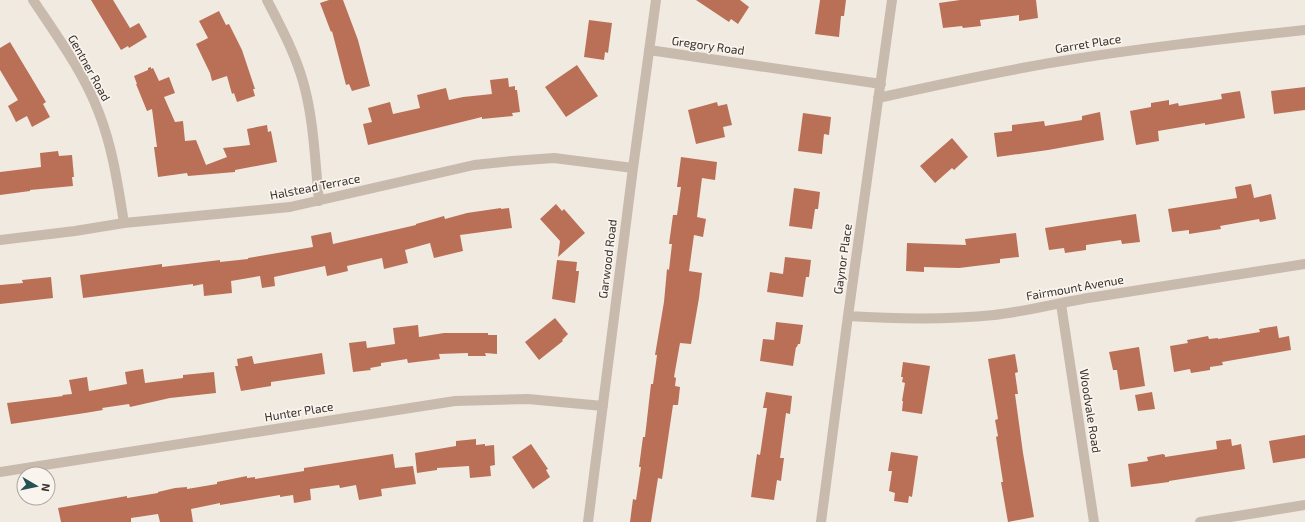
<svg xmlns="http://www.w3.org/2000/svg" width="1305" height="522" font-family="'Exo 2',sans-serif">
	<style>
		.building { fill: #ba7056 }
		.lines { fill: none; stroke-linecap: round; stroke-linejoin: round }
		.minor { stroke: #c8bbae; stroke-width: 10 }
		.labels { text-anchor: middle; stroke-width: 3.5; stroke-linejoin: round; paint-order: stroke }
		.street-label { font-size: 12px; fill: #38302c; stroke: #f9f4ed }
	</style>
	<rect width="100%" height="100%" fill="#f1eae1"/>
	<path class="building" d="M 91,0 L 113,0 L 130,28 L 139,23 L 147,37 L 129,48 L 128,46 L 121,50 Z
		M 329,0 L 343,0 L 358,40 L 370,86 L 352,91 L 349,84 L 346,85 L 332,31 L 331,32 L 320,3 Z
		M 696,0 L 740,0 L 749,7 L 738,24 L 731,19 L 729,22 Z
		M 820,0 L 846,0 L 844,16 L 841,16 L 839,37 L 815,34 Z
		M 960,0 L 1036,0 L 1038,18 L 1019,21 L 1019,15 L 980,20 L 981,26 L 963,28 L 962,26 L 943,28 L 939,3 Z
		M 219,11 L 226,25 L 229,24 L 242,50 L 255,89 L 253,89 L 255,96 L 237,102 L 234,93 L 232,94 L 227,76 L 212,81 L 210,73 L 196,44 L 208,38 L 199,21 Z
		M 589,20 L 612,23 L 608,53 L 605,52 L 604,60 L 584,57 Z
		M 10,42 L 46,102 L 43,104 L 50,117 L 32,127 L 27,116 L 16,122 L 8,106 L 18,100 L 0,70 L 0,48 Z
		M 577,65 L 598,96 L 566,117 L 545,87 Z
		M 151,67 L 151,69 L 153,68 L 159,81 L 169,77 L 175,93 L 164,97 L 175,122 L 183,121 L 185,141 L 196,140 L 206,165 L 227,157 L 223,148 L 250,145 L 247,129 L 267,125 L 268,132 L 271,131 L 277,162 L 235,170 L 235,172 L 188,176 L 187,173 L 158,177 L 154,147 L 157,147 L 152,109 L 147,111 L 136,84 L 137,84 L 134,76 L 148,70 L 148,68 Z
		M 508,78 L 509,87 L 515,86 L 515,90 L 517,90 L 520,112 L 512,113 L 513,116 L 482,119 L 482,117 L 368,145 L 363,124 L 372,122 L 368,108 L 390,102 L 393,114 L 420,108 L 417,95 L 446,88 L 449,100 L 463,97 L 492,94 L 490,80 Z
		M 1305,87 L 1305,110 L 1274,114 L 1271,91 Z
		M 1240,91 L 1245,118 L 1205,125 L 1205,123 L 1158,131 L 1159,141 L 1136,145 L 1130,111 L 1151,107 L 1151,103 L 1169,100 L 1169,105 L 1178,103 L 1179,106 L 1222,99 L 1221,94 Z
		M 717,102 L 718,106 L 727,104 L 732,125 L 723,127 L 725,137 L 696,144 L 688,110 Z
		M 1100,112 L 1104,140 L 1048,150 L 997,157 L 994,133 L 1012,131 L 1012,125 L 1044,121 L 1045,126 L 1082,120 L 1082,116 Z
		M 803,113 L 831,117 L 829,135 L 824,134 L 822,154 L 798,151 Z
		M 952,138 L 968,157 L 954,170 L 952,168 L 935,183 L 920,166 Z
		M 58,151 L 59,156 L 72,155 L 74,177 L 72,177 L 73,186 L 30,190 L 30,191 L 0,195 L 0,172 L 41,167 L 40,153 Z
		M 681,157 L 717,162 L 715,180 L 702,178 L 697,217 L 706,219 L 703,237 L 694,235 L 689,271 L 702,273 L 699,298 L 691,344 L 680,343 L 674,377 L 676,378 L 675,386 L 680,387 L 678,405 L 673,405 L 662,479 L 658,478 L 651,522 L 630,522 L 633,499 L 636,500 L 641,467 L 639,467 L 643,437 L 645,437 L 651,384 L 653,384 L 657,355 L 655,355 L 664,302 L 667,269 L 669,270 L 672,244 L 669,244 L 673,215 L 677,215 L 681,187 L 677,187 Z
		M 1251,184 L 1254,198 L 1271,194 L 1276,219 L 1260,222 L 1259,219 L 1220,226 L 1221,229 L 1189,234 L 1189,230 L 1172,232 L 1168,209 L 1237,198 L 1235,187 Z
		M 794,188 L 820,192 L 818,209 L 815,209 L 812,229 L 789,226 Z
		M 556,204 L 562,211 L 564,209 L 585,233 L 558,257 L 560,241 L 540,219 Z
		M 501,208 L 501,209 L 509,208 L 512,228 L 460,235 L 463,251 L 434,258 L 430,243 L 405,250 L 408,263 L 384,269 L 382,258 L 347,266 L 348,271 L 327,276 L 325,266 L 274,277 L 275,286 L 262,288 L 260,276 L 231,281 L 232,293 L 204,296 L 203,284 L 193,286 L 193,284 L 83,298 L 80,275 L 162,264 L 162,267 L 220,260 L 220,262 L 248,259 L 248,258 L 313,247 L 311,236 L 331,232 L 333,244 L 416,225 L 416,224 L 444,216 L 445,219 L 467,213 Z
		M 1136,214 L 1140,242 L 1122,244 L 1121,240 L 1086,245 L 1086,250 L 1065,253 L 1064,248 L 1049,250 L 1045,228 Z
		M 1016,233 L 1019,257 L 1000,259 L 1000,263 L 959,268 L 924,267 L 924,272 L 906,271 L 907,243 L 966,245 L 965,239 Z
		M 785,257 L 811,260 L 809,277 L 806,277 L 803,297 L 767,292 L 770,272 L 783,274 Z
		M 557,260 L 577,262 L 576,271 L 579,271 L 578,280 L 575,303 L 552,299 Z
		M 51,277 L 53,298 L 0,304 L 0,285 L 23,283 L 22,280 Z
		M 555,318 L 568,334 L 562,340 L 563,341 L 539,360 L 525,342 Z
		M 776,322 L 803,325 L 800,344 L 798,344 L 797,347 L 796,347 L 793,366 L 760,361 L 763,339 L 774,340 Z
		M 418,325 L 419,337 L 444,333 L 488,333 L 488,335 L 497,335 L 497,354 L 485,353 L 486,356 L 468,356 L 468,353 L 439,354 L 440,359 L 408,363 L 407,359 L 381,363 L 381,366 L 370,368 L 371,370 L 353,372 L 349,343 L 366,341 L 367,348 L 395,344 L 393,328 Z
		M 1277,326 L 1279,338 L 1289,336 L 1291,350 L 1222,362 L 1223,365 L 1210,367 L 1210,370 L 1191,373 L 1190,369 L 1174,372 L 1170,346 L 1188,343 L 1187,340 L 1208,336 L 1209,339 L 1218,338 L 1218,339 L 1260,332 L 1259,329 Z
		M 1139,347 L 1145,386 L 1120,390 L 1117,370 L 1113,370 L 1109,352 Z
		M 322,353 L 325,374 L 271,382 L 271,386 L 241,391 L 235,366 L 238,366 L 237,359 L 252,356 L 254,364 Z
		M 1015,354 L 1018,372 L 1015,373 L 1018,394 L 1015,394 L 1023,453 L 1034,517 L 1008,522 L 1001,482 L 1003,482 L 996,437 L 998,436 L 995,420 L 998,419 L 988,359 Z
		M 903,362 L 930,366 L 922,414 L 902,411 L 903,401 L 902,401 L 905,383 L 902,382 L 903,377 L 901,377 Z
		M 143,369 L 145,383 L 183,378 L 183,375 L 214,372 L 216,393 L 170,398 L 130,407 L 129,404 L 102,408 L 103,410 L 85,413 L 11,424 L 7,403 L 63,396 L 62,395 L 72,394 L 69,380 L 87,377 L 89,391 L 127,384 L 125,372 Z
		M 766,392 L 792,396 L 790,414 L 786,413 L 780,458 L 784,458 L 781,481 L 777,480 L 774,500 L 751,497 L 757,454 L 760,455 L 767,408 L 763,408 Z
		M 1152,392 L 1155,409 L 1138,411 L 1135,395 Z
		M 1305,435 L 1305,458 L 1273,463 L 1269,441 Z
		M 476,439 L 476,445 L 485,444 L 485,446 L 494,445 L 495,465 L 490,466 L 491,476 L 470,478 L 469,466 L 437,468 L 437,470 L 417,473 L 415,453 L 456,446 L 456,441 Z
		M 1231,439 L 1232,446 L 1241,444 L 1245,469 L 1169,481 L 1169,482 L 1131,487 L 1128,464 L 1148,461 L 1147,457 L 1163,454 L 1165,455 L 1165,457 L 1217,449 L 1216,441 Z
		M 531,444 L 548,469 L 546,470 L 550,477 L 533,489 L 512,457 Z
		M 891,452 L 918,456 L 912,497 L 909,496 L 908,503 L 894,501 L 895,493 L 889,491 L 892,471 L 888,471 Z
		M 393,454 L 395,468 L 413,466 L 416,484 L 381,489 L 382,496 L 359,500 L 356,485 L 340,488 L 339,485 L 310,489 L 311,500 L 294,503 L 293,495 L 280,497 L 280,495 L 220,505 L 220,503 L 191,509 L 193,522 L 160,522 L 158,514 L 131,518 L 131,522 L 61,522 L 58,508 L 127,496 L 127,498 L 158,493 L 158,492 L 175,488 L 187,487 L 187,489 L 217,484 L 217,482 L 247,476 L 247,478 L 255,477 L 255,479 L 304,471 L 304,468 Z"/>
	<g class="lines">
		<path class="minor" d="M 33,0 C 57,36 84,73 99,113 C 113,149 118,186 124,223
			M 267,0 C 281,27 296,55 304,85 C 314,122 315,162 319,201
			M 649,50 L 881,84
			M 878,98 C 937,85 996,72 1056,62 C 1139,48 1222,39 1305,30
			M 0,240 L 75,231 L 124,223 L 290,207 L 474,165 L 512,161 L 554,158 L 633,168
			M 1061,304 L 1094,522
			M 848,316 C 897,319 945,320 994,315 C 1028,311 1061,302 1095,297 C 1165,286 1235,275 1305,264
			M 0,472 L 455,401 L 528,399 L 603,406
			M 588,522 L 633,168 L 656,0
			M 821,522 L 848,316 L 892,0
			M 1200,522 L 1305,505"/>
	</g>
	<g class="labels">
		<g class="street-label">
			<text transform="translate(1088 44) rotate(-9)" y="4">Garret Place</text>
			<text transform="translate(708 46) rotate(8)" y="4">Gregory Road</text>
			<text transform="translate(89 68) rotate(61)" y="4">Gentner Road</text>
			<text transform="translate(315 187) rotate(-11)" y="4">Halstead Terrace</text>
			<text transform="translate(608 259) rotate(-83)" y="4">Garwood Road</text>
			<text transform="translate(843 259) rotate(-82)" y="4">Gaynor Place</text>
			<text transform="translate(1075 288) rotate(-10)" y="4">Fairmount Avenue</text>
			<text transform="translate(1090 411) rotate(81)" y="4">Woodvale Road</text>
			<text transform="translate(299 412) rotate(-9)" y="4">Hunter Place</text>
		</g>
	</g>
	<g transform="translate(36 486) rotate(99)"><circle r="19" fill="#f9f4ed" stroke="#aca6a0"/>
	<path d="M0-3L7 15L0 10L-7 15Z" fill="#255155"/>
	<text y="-6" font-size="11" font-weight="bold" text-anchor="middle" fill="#38302c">N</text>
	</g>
</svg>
